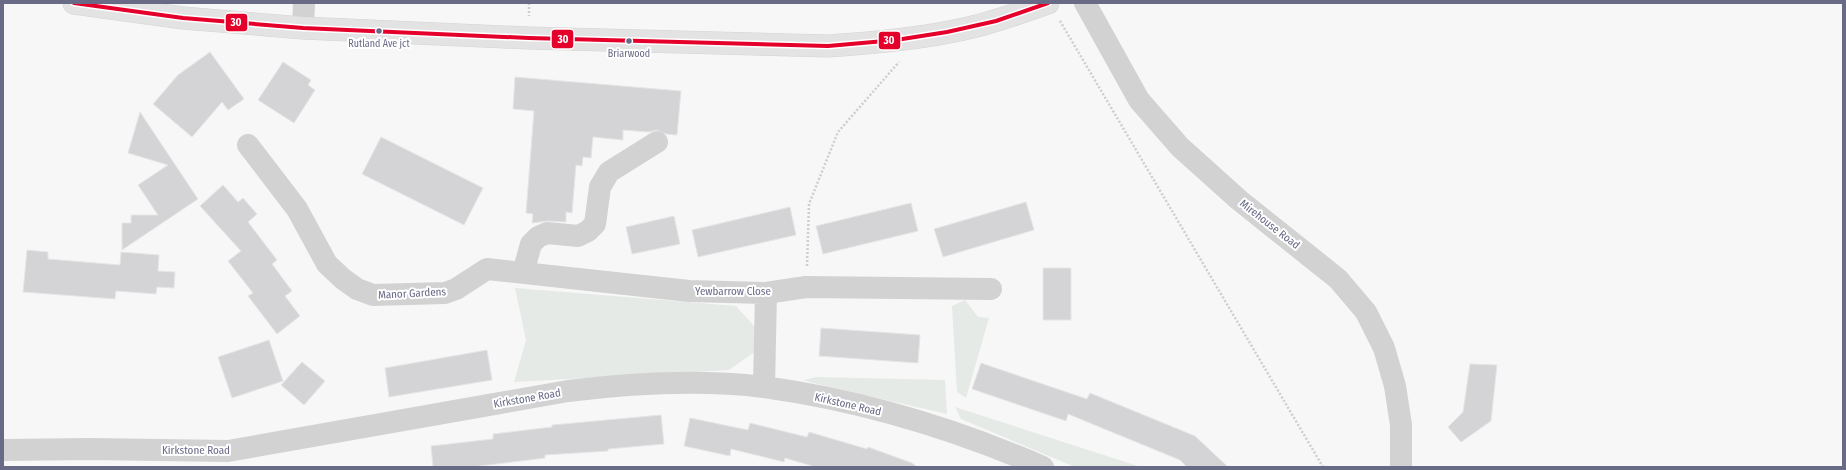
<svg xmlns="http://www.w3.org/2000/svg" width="1846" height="470" font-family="'Fira Sans Condensed',sans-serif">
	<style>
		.green { fill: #e5eae6 }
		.building { fill: #d4d4d6; stroke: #e6e6e6 }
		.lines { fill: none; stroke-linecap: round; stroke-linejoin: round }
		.trunk-casing { stroke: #d4d4d5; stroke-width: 23 }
		.path { stroke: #ceced0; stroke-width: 2.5; stroke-dasharray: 2 2; stroke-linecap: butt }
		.minor { stroke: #d2d2d3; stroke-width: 22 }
		.tertiary { stroke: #d2d2d3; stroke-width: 22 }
		.trunk { stroke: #e3e3e4; stroke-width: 22 }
		.bus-1-casing { stroke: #fff; stroke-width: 7 }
		.bus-1 { stroke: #e4002b; stroke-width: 4 }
		.bus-dot { fill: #686a86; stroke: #fff; stroke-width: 1.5 }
		.labels { text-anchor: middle; stroke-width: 4; stroke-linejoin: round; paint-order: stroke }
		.bus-label { font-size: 10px; fill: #686a86; stroke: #fff }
		.street-label { font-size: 11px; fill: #686a86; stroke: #fff }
		.line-badge { stroke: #fff; stroke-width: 1.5 }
		.badge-label { font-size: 11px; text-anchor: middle; font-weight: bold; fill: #fff }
	</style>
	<rect width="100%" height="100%" fill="#f7f7f7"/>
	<path class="green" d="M 515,288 L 736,306 L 756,328 L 756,351 L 729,370 L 514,382 L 526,340 Z
		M 965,300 L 978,317 L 989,318 L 966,398 L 957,392 L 952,306 Z
		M 817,377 L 945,380 L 947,414 L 817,384 L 803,380 Z
		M 955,407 L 1138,466 L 1075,467 L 961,419 Z"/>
	<path class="building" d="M 210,52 L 244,99 L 228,110 L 222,102 L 192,137 L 153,104 L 178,75 Z
		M 283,62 L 311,80 L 308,85 L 315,90 L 294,123 L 258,100 Z
		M 515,77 L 681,91 L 677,135 L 666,134 L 657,130 L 649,132 L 623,130 L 623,140 L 593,137 L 591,158 L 583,157 L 582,166 L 576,165 L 572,213 L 566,212 L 566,222 L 548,221 L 532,223 L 533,214 L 526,213 L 534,111 L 513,109 Z
		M 140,112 L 198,199 L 122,250 L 122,223 L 131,223 L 131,215 L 158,215 L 138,185 L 168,165 L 128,153 Z
		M 381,137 L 483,188 L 464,225 L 362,174 Z
		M 223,185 L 238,202 L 243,198 L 257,214 L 248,222 L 277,260 L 272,264 L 292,291 L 285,296 L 300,316 L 277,334 L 248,296 L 253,293 L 228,261 L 241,251 L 200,206 Z
		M 1026,202 L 1034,230 L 943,257 L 934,229 Z
		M 911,203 L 918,231 L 823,254 L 816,226 Z
		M 790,207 L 796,235 L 698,257 L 692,230 Z
		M 674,216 L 680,244 L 632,254 L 626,227 Z
		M 27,250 L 48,252 L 48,259 L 120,265 L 121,252 L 159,255 L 158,271 L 175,272 L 174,288 L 157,287 L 156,294 L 116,291 L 115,299 L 23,292 Z
		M 1043,268 L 1071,268 L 1071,320 L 1043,320 Z
		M 821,328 L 920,335 L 918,363 L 819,356 Z
		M 269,340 L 283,381 L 232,398 L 218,357 Z
		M 487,350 L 492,380 L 389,397 L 385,368 Z
		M 302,362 L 325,381 L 304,405 L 281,385 Z
		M 981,363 L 1087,399 L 1090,393 L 1195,436 L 1228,467 L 1187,467 L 1180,460 L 1068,414 L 1066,421 L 972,389 Z
		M 1470,364 L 1497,365 L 1491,421 L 1461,442 L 1448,427 L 1463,412 Z
		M 661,415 L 664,444 L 608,449 L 608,451 L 545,455 L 545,458 L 472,467 L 433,467 L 431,446 L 493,439 L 493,434 L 552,427 L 552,425 Z
		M 690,418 L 748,430 L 750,423 L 807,437 L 809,432 L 867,449 L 868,447 L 912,463 L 917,467 L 816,467 L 785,458 L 784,462 L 731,449 L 730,456 L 684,446 Z"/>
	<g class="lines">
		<g class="trunk-casing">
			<path id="trunk" d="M 74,3 L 183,18 L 303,28 L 529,38 L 828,46 C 874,43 919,39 964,29 C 992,23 1020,13 1048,3"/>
		</g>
		<path class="path" d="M 529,3 L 529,16
			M 1060,21 L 1323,467
			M 807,266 L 809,204 L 838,132 L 899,62"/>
		<path class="minor" d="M 303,28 L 304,3
			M 248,145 L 297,209 L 327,264 L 343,279 L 357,289 L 373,295 L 445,293 L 456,289 L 487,269 L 689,291 L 766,293 L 806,287 L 991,289
			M 523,273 L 531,244 L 538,237 L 547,233 L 578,236 L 588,231 L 595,224 L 600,187 L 609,172 L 657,142
			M 764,387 L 766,293
			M 3,450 L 90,449 L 228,451 L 568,391 C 633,383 699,379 764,387 C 859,400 955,429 1043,467"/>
		<path class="tertiary" d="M 1085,3 L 1139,100 L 1180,147 L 1239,200 L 1338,279 L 1366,312 L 1384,348 L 1395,386 L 1401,425 L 1401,467"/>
		<use href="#trunk" class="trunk"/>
		<g class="bus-1-casing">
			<path id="bus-1" d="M 74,3 L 183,18 L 303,28 L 529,38 L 828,46 L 896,40 L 947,32 L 996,21 L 1048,3"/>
		</g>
		<use href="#bus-1" class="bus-1"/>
	</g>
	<g class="bus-dot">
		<circle cx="379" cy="31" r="3.5"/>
		<circle cx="629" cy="41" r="3.5"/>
	</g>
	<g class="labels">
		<g class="bus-label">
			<text x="379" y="47">Rutland Ave jct</text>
			<text x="629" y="57">Briarwood</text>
		</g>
		<g class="street-label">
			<text transform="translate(1270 224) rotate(38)" y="4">Mirehouse Road</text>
			<text x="733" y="295">Yewbarrow Close</text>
			<text transform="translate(412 293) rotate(-3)" y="4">Manor Gardens</text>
			<text transform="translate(527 398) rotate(-10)" y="4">Kirkstone Road</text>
			<text transform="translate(848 404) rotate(13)" y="4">Kirkstone Road</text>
			<text x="196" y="454">Kirkstone Road</text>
		</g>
	</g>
	<g class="line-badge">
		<rect x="225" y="13" width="23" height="19" rx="4" fill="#e4002b"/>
		<rect x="551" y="29" width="23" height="20" rx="4" fill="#e4002b"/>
		<rect x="878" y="31" width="23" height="19" rx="4" fill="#e4002b"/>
	</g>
	<g class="badge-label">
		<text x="236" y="26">30</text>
		<text x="563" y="43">30</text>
		<text x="889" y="44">30</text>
	</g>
	<rect width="1846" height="470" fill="none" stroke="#686a86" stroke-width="8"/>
</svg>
